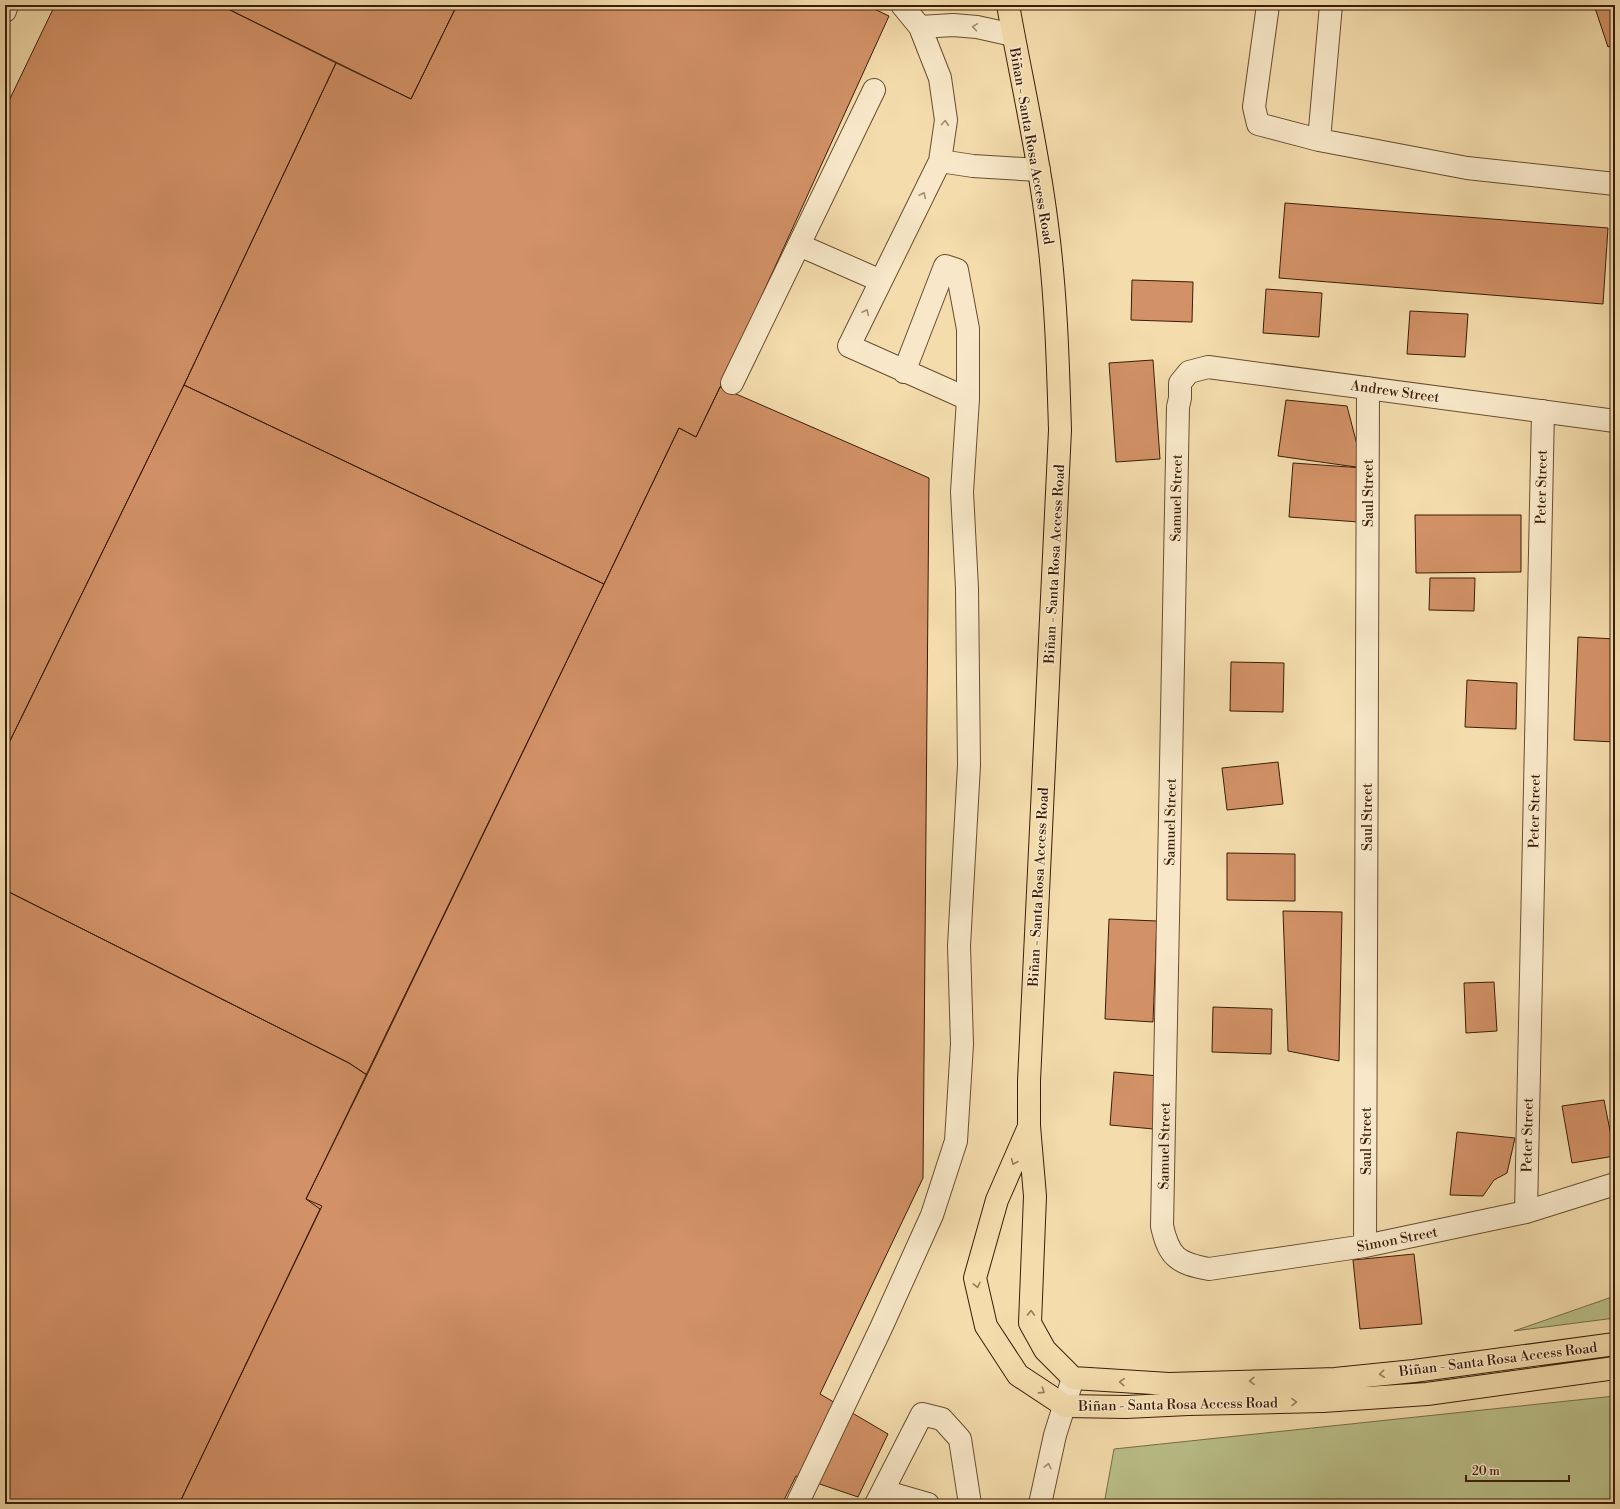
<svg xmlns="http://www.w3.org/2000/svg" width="1620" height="1509" font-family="'Libre Bodoni',serif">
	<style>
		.green { fill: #bac08a; stroke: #7a6e48 }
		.building { fill: #d29166; stroke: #3a1d07 }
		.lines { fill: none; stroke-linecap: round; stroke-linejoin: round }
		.minor-casing { stroke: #684d30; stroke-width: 24 }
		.major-casing { stroke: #3a1d07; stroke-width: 24 }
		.minor { stroke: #f8e8c9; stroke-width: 22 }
		.major { stroke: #f4dcac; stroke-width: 22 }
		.oneway { stroke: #a28d72 }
		.oneway2 { stroke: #977c5a }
		.labels { text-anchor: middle; stroke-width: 3; stroke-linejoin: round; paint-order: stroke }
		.street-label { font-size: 14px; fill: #3a1d07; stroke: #f8e8c9 }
	</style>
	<rect width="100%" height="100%" fill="#f4dcac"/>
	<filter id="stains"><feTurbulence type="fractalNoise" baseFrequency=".005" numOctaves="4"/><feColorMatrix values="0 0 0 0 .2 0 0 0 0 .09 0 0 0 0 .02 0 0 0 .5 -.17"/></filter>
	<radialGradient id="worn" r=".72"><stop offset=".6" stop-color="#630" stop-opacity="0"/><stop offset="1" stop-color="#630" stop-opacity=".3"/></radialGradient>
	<path class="green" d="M 1615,1296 L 1615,1318 L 1514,1331 Z
		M 1615,1396 L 1615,1504 L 1104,1504 L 1114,1449 Z"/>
	<path class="building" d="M 55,5 L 220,5 L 336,63 L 184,385 L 5,751 L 5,109 Z
		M 220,5 L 457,5 L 411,99 Z
		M 457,5 L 866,5 L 889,16 L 724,379 L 696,437 L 679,428 L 604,584 L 184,385 L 336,63 L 411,99 Z
		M 1594,5 L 1615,5 L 1615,44 L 1608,47 Z
		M 1285,203 L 1608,228 L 1603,304 L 1279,278 Z
		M 1132,280 L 1193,282 L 1192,322 L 1131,320 Z
		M 1266,289 L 1322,293 L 1319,337 L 1263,333 Z
		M 1410,311 L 1468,314 L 1465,357 L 1407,354 Z
		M 1153,360 L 1160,459 L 1116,462 L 1109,363 Z
		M 184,385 L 604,584 L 367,1075 L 349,1063 L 5,890 L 5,751 Z
		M 720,387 L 929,478 L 923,1178 L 820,1394 L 888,1434 L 858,1497 L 796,1476 L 782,1504 L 179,1504 L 320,1209 L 306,1199 L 604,584 L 679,428 L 696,437 Z
		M 1286,400 L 1347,406 L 1363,468 L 1278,456 Z
		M 1293,463 L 1363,468 L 1359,522 L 1289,517 Z
		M 1415,515 L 1521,515 L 1521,572 L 1416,573 Z
		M 1430,578 L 1475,578 L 1474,611 L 1429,610 Z
		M 1578,637 L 1615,639 L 1615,742 L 1574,740 Z
		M 1231,662 L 1284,663 L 1283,712 L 1230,711 Z
		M 1467,680 L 1517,683 L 1516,729 L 1465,727 Z
		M 1278,762 L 1283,804 L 1227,810 L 1222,768 Z
		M 1227,853 L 1295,854 L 1295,901 L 1227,900 Z
		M 5,890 L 349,1063 L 367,1075 L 306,1199 L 322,1206 L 179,1504 L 5,1504 Z
		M 1283,911 L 1342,912 L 1339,1061 L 1288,1051 Z
		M 1109,919 L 1157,921 L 1153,1022 L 1105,1019 Z
		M 1494,982 L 1497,1031 L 1466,1033 L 1464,983 Z
		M 1213,1007 L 1272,1009 L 1271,1054 L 1212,1052 Z
		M 1114,1072 L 1159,1076 L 1154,1129 L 1110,1125 Z
		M 1604,1100 L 1615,1156 L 1572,1163 L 1562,1106 Z
		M 1457,1132 L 1515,1138 L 1507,1173 L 1494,1180 L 1483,1196 L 1450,1195 Z
		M 1414,1254 L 1422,1324 L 1360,1329 L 1353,1260 Z"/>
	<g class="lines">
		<g class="minor-casing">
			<path id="minor" d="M 902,5 L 920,27 L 940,78 L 946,120 L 940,161 L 849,346 L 968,399
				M 1268,5 L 1254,107 L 1258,124 L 1319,140 L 1467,168 L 1615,184
				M 5,11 L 7,5
				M 920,27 L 953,25 L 977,27 L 1013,35
				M 1319,140 L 1331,5
				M 940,161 L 973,166 L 1039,170
				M 799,245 L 881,281
				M 732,383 L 874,90
				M 1615,421 L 1208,367 L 1189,372 L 1180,383 L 1180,398 L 1178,407 L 1162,1226 C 1169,1257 1177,1263 1209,1269 L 1365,1246 L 1526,1212 L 1615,1184
				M 1526,1212 L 1543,411
				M 1365,1246 L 1368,388
				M 883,1491 L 928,1504
				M 797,1504 L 881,1328 L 932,1215 L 956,1141 L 962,1044 L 959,946 L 969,765 L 967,588 L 962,492 L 968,399 L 968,329 L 957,270 L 945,266 L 904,372
				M 876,1504 L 922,1414 L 942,1419 L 960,1439 L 970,1504
				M 1040,1504 L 1055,1435 L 1073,1378"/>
		</g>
		<g class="major-casing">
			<path id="major" d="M 1008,5 C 1021,78 1038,151 1047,225 C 1056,293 1058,362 1060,430 L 1029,1081 L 1029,1126 L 1035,1196 L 1030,1323 L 1045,1350 L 1073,1378 L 1169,1384 L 1335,1379 L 1414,1371 L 1615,1344
				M 1028,1129 L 997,1200 L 975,1278 L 986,1326 L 1018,1375 L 1065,1406 L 1126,1407 L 1188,1404 L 1323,1401 L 1427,1394 L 1615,1368"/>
		</g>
		<use href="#minor" class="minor"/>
		<use href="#major" class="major"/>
	</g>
	<defs><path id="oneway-chevron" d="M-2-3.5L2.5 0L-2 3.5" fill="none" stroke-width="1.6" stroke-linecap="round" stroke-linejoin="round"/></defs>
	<g class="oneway">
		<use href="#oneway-chevron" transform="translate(975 27) rotate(-172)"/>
		<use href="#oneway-chevron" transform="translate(945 123) rotate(-86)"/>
		<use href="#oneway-chevron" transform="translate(923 195) rotate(-64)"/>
		<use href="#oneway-chevron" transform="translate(866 312) rotate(-64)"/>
		<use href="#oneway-chevron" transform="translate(1048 1466) rotate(-77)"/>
	</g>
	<g class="oneway2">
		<use href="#oneway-chevron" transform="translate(1014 1162) rotate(113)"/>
		<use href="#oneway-chevron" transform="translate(977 1285) rotate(77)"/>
		<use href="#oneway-chevron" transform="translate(1031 1313) rotate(-88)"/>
		<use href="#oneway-chevron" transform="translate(1382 1374) rotate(174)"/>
		<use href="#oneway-chevron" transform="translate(1252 1381) rotate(178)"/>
		<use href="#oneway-chevron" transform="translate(1122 1382) rotate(-177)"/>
		<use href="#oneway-chevron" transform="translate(1042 1391) rotate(33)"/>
		<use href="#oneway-chevron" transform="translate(1294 1402) rotate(-1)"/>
	</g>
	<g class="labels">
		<g class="street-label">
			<text transform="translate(1032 146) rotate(80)" y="5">Biñan - Santa Rosa Access Road</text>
			<text transform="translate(1395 391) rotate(8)" y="5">Andrew Street</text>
			<text transform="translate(1541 487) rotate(-89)" y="5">Peter Street</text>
			<text transform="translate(1368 493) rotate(-90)" y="5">Saul Street</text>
			<text transform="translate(1176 498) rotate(-89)" y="5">Samuel Street</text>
			<text transform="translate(1054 564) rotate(-87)" y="5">Biñan - Santa Rosa Access Road</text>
			<text transform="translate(1534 811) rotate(-89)" y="5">Peter Street</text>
			<text transform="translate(1367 817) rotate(-90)" y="5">Saul Street</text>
			<text transform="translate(1170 822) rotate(-89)" y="5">Samuel Street</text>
			<text transform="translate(1038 887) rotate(-87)" y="5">Biñan - Santa Rosa Access Road</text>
			<text transform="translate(1527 1135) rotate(-89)" y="5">Peter Street</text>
			<text transform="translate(1366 1141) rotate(-90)" y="5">Saul Street</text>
			<text transform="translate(1164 1146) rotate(-89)" y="5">Samuel Street</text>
			<text transform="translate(1397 1239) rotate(-11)" y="5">Simon Street</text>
			<text transform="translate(1498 1359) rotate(-7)" y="5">Biñan - Santa Rosa Access Road</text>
			<text transform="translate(1178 1404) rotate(-1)" y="5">Biñan - Santa Rosa Access Road</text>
		</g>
	</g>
	<rect width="1620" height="1509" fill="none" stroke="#f4dcac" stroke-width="20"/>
	<rect x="6" y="6" width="1608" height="1497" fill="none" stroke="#3a1d07" stroke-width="2"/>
	<rect x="10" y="10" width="1600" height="1489" fill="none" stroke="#3a1d07"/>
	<path d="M1466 1475v6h103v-6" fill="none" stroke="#3a1d07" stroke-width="2"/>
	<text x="1472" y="1475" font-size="12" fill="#3a1d07" stroke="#f8e8c9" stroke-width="3" paint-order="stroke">20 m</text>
	<rect width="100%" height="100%" filter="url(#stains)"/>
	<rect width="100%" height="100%" fill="url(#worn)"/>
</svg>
